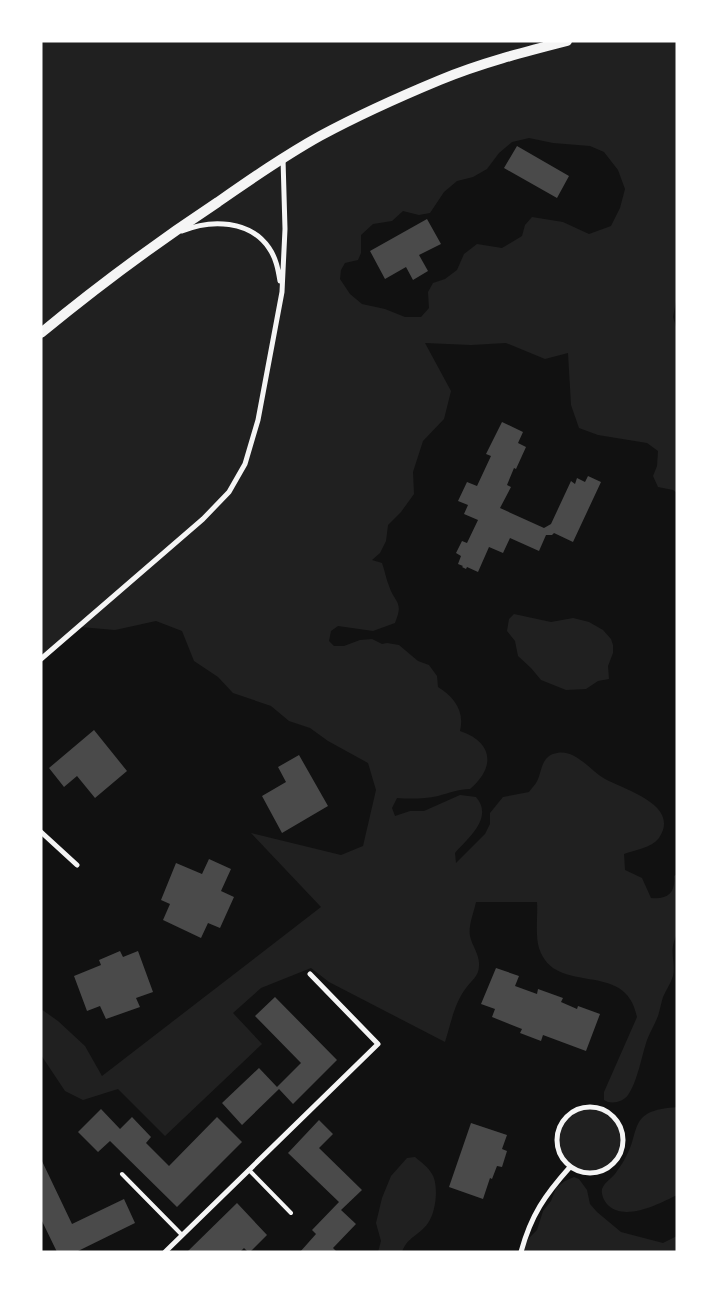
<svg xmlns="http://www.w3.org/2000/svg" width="718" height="1293" font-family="Barlow,sans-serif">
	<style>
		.green { fill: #202020; fill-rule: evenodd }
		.building { fill: #4a4a4a }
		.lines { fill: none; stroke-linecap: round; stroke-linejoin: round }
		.service { stroke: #f5f5f5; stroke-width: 4 }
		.minor { stroke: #f5f5f5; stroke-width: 5 }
		.secondary { stroke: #f5f5f5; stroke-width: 10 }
	</style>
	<rect width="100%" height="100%" fill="#111"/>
	<path class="green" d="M 41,41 L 677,41 L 677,296 L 673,317 L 677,330 L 677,493 L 673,490 L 658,487 L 653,476 L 657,466 L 658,451 L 647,443 L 598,435 L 579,428 L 571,405 L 568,353 L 545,359 L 506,343 L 471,345 L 425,343 L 451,391 L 444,419 L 423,441 L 413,472 L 414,494 L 401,512 L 388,525 L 386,541 L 380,553 L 372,560 L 382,563 C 385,571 386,579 389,586 C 395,604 404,601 395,623 L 373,631 L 338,626 L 331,631 L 329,641 L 334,646 L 344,646 L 360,640 L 372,639 L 382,644 L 387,643 L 399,645 L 418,661 L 429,665 L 437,676 L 438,687 C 454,697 465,711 460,731 C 493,742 496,767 470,789 C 458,789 449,793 438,796 C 424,799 410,799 397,798 L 392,808 L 395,816 L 410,811 L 424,811 L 460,795 L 476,797 C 494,818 468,838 455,853 L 456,863 L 485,834 L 490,824 L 490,813 L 503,797 L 529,792 C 531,789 534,786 536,783 C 542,774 540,759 553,754 C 574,746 589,770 605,779 C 625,790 681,805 659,838 C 651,848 635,850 624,854 L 625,870 L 642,878 L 651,898 C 668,900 676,892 674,876 L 677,874 L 677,934 C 668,952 676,960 673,976 C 671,983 666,990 663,997 C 661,1003 660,1010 658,1016 C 655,1024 650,1032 647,1040 C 642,1055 637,1083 628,1095 C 623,1102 611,1105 604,1100 L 604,1092 L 637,1017 C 626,958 555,998 539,948 C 535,935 538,915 537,902 L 476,902 C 474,912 468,926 470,936 C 472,946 480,955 479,966 C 479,976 471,981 466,988 C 454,1004 451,1023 445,1042 L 329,982 L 311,968 L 261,988 L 233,1013 L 262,1044 L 165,1136 L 118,1089 L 83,1100 L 65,1091 L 41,1055 L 41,1009 L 58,1021 L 85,1046 L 102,1076 L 321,907 L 251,833 L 341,855 L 363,846 L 376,790 L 368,763 L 328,741 L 310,728 L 289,721 L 271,706 L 233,693 L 218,677 L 194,661 L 182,631 L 156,621 L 115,630 L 80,627 L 41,659 ZM 529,138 L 553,143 L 590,146 L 604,152 L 618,170 L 625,189 L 620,208 L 611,226 L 589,234 L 563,222 L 532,217 L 525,225 L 522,236 L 502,248 L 477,244 L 464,254 L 457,270 L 445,279 L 433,283 L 428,292 L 429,308 L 421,317 L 405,317 L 385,309 L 362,304 L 350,294 L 340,279 L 341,270 L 345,263 L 358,260 L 361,253 L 361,235 L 373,224 L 392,221 L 403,211 L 419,215 L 430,213 L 444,192 L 457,181 L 473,177 L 487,169 L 499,153 L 512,142 Z
		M 514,614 L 551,622 L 573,618 L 589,622 L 603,630 L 611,639 L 613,645 L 613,653 L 608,666 L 609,679 L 598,681 L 586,689 L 566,690 L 541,680 L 531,668 L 518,656 L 515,641 L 507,631 L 509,619 Z
		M557 1140a33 33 0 1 1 66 0a33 33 0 1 1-66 0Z
		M 677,1107 L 677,1195 C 659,1204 626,1221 609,1206 C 604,1202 601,1194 602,1189 C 605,1181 613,1178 617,1171 C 622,1165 627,1155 630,1148 C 635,1136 635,1121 647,1114 C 655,1109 668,1108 677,1107 Z
		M 415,1157 C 421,1162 428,1167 432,1174 C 439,1185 436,1212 428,1223 C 420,1235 407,1237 402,1252 L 378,1252 L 381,1241 L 376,1223 L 382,1198 L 391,1176 L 407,1158 Z
		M 574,1177 L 579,1179 L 587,1190 L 590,1204 L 597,1212 L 621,1232 L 663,1243 L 677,1236 L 677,1252 L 521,1252 L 525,1242 L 537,1230 L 543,1211 L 551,1201 L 556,1188 L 565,1181 Z"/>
	<path class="building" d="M 517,146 L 569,176 L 557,198 L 504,168 Z
		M 427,219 L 441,244 L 419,255 L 428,271 L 413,280 L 406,267 L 385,279 L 370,251 Z
		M 502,422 L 523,432 L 518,443 L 526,447 L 516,469 L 514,468 L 507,485 L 511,487 L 500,508 L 544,528 L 551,524 L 571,481 L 575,484 L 577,478 L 585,482 L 588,476 L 601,482 L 573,542 L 554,533 L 552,535 L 546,535 L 539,551 L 510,538 L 503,553 L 489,547 L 478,572 L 467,567 L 466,569 L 462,567 L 463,566 L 458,564 L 461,556 L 456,553 L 462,541 L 467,543 L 478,520 L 464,514 L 468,505 L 458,501 L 467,482 L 477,486 L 491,456 L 486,454 Z
		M 94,730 L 127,771 L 95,798 L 77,776 L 64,787 L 49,768 Z
		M 299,755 L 328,806 L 282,833 L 262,796 L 286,782 L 278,767 Z
		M 209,859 L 231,869 L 221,891 L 234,897 L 220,928 L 208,923 L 201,938 L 163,920 L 170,904 L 161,900 L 176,863 L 202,874 Z
		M 120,951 L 123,957 L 138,951 L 153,992 L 136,998 L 140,1007 L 106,1019 L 100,1006 L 87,1011 L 74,976 L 101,965 L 99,960 Z
		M 496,968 L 519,976 L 515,986 L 537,994 L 538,989 L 563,998 L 561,1002 L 577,1009 L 578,1006 L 600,1014 L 586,1051 L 543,1035 L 541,1041 L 520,1033 L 522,1029 L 492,1017 L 495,1009 L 481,1004 Z
		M 275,997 L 337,1060 L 293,1104 L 279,1089 L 242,1125 L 222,1103 L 259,1068 L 277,1087 L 301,1063 L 255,1016 Z
		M 101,1109 L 120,1129 L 132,1117 L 151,1137 L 146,1143 L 169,1166 L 217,1117 L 242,1142 L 177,1207 L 110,1141 L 98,1152 L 78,1132 Z
		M 319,1120 L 333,1134 L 319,1148 L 362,1190 L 341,1210 L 356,1224 L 333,1248 L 337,1252 L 300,1252 L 316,1234 L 312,1230 L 339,1202 L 288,1153 Z
		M 471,1123 L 507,1135 L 502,1149 L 507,1151 L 502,1167 L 497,1166 L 492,1179 L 490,1178 L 483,1199 L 449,1187 Z
		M 41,1159 L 72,1224 L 124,1199 L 135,1223 L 76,1252 L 57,1252 L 41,1219 Z
		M 237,1203 L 267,1235 L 250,1252 L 248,1252 L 244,1248 L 240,1252 L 187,1252 Z"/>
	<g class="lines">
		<path class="service" d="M 249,1170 L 291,1213
			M 122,1174 L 182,1235"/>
		<path class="minor" d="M 182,231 C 211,219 250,220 269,248 C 276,258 278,269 280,281
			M 41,659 L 203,519 L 229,492 L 245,464 L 258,420 L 282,292 L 285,229 L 283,159
			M 41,832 L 77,865
			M557 1140a33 33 0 1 1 66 0a33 33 0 1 1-66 0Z
			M 165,1252 L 378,1044 L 310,974
			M 521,1252 C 531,1215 545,1195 570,1167"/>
		<path class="secondary" d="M 41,333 C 98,286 156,243 218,202 C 251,179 284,156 320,136 C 359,115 399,97 440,80 C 481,63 524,52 567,41"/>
	</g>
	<rect width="718" height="1293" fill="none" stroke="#ffffff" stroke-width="85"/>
</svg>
